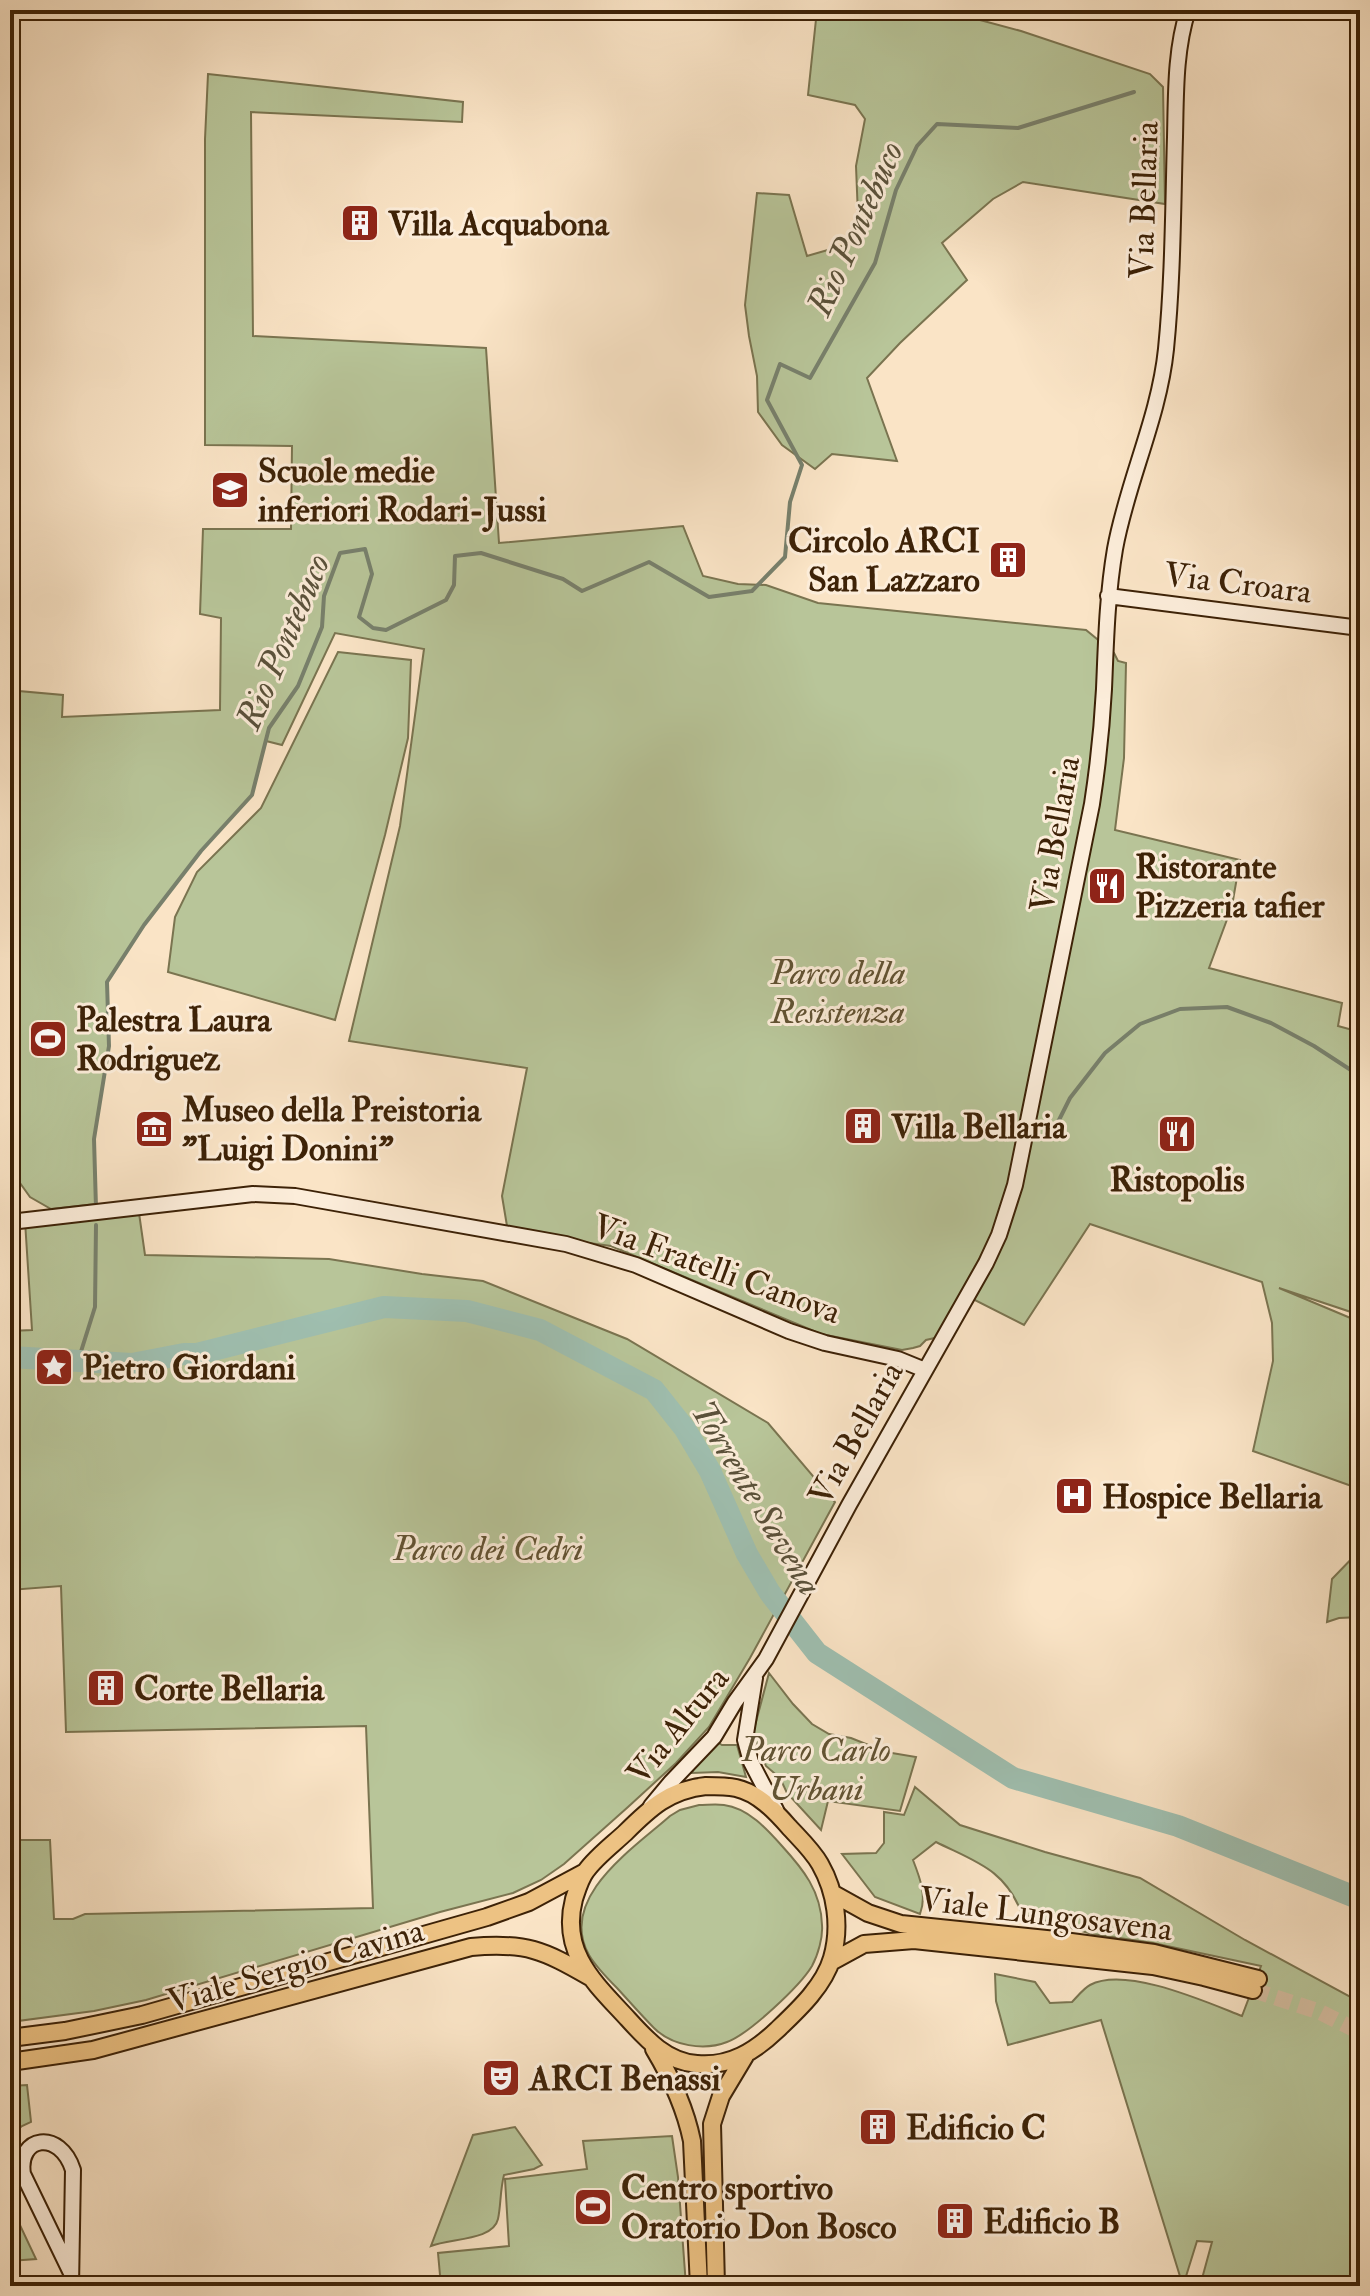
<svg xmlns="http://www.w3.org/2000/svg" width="1370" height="2296" font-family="'IM FELL Double Pica',serif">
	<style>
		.green { fill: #b8c599; stroke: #7a7450; stroke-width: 2; fill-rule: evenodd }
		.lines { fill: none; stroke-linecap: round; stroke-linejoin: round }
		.stream { stroke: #78806c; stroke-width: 4 }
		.river { stroke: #9fbfb0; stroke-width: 22 }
		.primary-tunnel { stroke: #d4bda0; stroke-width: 16; stroke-dasharray: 16 8; stroke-linecap: butt }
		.secondary-casing { stroke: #3d2207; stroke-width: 18 }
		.primary-casing { stroke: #3d2207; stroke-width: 20 }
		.secondary { stroke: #fcedda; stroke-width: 14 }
		.primary { stroke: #edc283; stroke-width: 16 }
		.labels { text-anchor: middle; stroke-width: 6; stroke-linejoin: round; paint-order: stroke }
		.street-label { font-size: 34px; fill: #3d2207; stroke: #fcedda }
		.poi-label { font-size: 34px; font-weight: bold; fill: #3d2207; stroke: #fcedda; text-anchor: start }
		.park-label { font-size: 34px; font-style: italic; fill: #625333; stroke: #fcedda }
		.water-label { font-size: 36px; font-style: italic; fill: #5a513a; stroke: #fcedda }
	</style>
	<rect width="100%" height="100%" fill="#fae4c6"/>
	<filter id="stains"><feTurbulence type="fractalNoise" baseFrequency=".0025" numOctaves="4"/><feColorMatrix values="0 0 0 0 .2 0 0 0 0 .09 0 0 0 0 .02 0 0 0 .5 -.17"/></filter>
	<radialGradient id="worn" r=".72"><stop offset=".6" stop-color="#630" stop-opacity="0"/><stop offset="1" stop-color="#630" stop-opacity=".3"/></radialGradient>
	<path class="green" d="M 817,10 L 954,10 L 980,20 L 1021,31 L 1150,74 L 1163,87 L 1165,204 L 1023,182 L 993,199 L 942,243 L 967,280 L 900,343 L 867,378 L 897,461 L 832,454 L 815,469 L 782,445 L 758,412 L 757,376 L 749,336 L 745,305 L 757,193 L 789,195 L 807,256 L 859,241 L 856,166 L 865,119 L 855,105 L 808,95 Z
		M 208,74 L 463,102 L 462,122 L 251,112 L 253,336 L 486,348 L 499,543 L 683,526 L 703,576 L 738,584 L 766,585 L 818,603 L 1086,630 L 1114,653 L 1118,661 L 1126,663 L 1124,758 L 1115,830 L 1240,860 L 1232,906 L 1209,968 L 1342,1003 L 1338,1026 L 1360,1032 L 1360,1315 L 1279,1288 L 1360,1322 L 1360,1489 L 1253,1451 L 1273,1361 L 1272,1323 L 1262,1282 L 1090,1224 L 1024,1325 L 969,1297 L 939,1337 L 926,1340 L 920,1346 L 913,1348 L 902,1350 L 821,1334 L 611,1246 L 508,1232 L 502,1196 L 527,1068 L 349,1041 L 400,826 L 424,649 L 335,633 L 282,745 L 266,741 L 252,795 L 201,851 L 144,925 L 107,982 L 109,1046 L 94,1139 L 96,1204 L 51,1209 L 30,1197 L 10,1169 L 10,682 L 18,682 L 19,691 L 63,695 L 62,717 L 220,710 L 221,618 L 200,614 L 203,529 L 291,529 L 292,446 L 205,445 L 205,139 Z
		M 338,652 L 411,660 L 408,738 L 385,835 L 335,1020 L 168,972 L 175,917 L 197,872 L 261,808 Z
		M 139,1213 L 145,1255 L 329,1259 L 422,1274 L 483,1281 L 627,1339 L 768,1423 L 835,1502 L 750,1658 L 709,1727 L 676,1763 L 628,1807 L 564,1864 L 541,1880 L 513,1893 L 440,1912 L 146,2000 L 94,2011 L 10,2022 L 10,1840 L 50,1840 L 54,1919 L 73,1919 L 85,1914 L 373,1908 L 366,1726 L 66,1732 L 61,1586 L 10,1590 L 10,1331 L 32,1330 L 25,1221 ZM 493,1318 L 540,1330 L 587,1355 L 493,1319 Z
		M 1360,1550 L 1360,1617 L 1339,1618 L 1327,1622 L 1332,1579 Z
		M 769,1673 L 793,1704 L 812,1724 L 829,1734 L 851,1738 L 886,1752 L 916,1757 L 900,1811 L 828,1801 L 821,1830 L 787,1793 L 780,1778 L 766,1766 L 753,1733 Z
		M 717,1742 L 722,1745 L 737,1745 L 746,1777 L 718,1772 L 692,1773 L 693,1770 Z
		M 915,1787 L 960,1825 L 1045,1852 L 1140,1878 L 1245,1940 L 1360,2002 L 1360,2286 L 1200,2286 L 1212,2242 L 1197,2241 L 1183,2286 L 1101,2020 L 1008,2045 L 996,2001 L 995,1974 L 1035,1982 L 1050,2003 L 1072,2002 C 1077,1997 1084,1988 1090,1985 C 1126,1966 1206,2002 1242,2016 L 1261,1966 L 1153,1943 L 1092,1934 L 1022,1914 C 1005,1869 976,1862 936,1842 L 913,1860 C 920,1878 927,1896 920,1914 L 875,1897 L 842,1854 L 876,1853 L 884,1843 L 884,1812 L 904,1815 Z
		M 699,1805 C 707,1805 716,1804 724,1805 C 748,1808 767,1829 782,1846 C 803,1869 821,1891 822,1925 C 823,1937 818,1955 812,1966 C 800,1986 749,2034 727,2042 C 704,2051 672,2046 654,2028 C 641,2015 629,2001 617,1988 C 607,1978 596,1967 589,1955 C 557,1898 634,1848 670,1816 L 680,1810 Z
		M 27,2085 L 31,2122 L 22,2126 L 10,2136 L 10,2086 Z
		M 515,2127 L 542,2165 L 534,2169 L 504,2175 C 500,2190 501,2205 498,2219 C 493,2241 450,2238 431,2246 L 473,2135 Z
		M 672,2136 L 678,2177 L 686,2286 L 441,2286 L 438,2253 L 509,2246 L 505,2179 L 587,2169 L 583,2141 Z
		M 10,2204 L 36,2259 L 10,2261 Z"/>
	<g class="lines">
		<path class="stream" d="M 1052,1134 L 1070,1098 L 1105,1053 L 1140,1024 L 1180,1009 L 1227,1007 L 1271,1023 L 1314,1046 L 1360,1076
			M 96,1208 L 94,1139 L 109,1046 L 107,982 L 144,925 L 201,851 L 252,795 L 269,728 L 298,686 L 322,627 L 324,596 L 340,553 L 365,549 L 372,574 L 359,617 L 373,628 L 386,630 L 446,600 L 454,585 L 455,556 L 481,553 L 563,579 L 582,591 L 649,562 L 709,597 L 752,591 L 785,557 L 790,502 L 802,465 L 767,400 L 780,364 L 810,378 L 875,263 L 896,190 L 917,146 L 937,124 L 1018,128 L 1134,92
			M 78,1361 L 95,1307 L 96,1225"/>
		<path class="river" d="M 10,1357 L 132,1364 L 184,1354 L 197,1354 L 384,1307 L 467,1311 L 540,1330 L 654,1390 L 685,1429 L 710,1471 L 747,1554 L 770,1593 L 817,1653 L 1013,1778 L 1178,1826 L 1360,1899"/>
		<path class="primary-tunnel" d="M 1253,1990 L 1320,2012 L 1360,2032"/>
		<g class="secondary-casing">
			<path id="secondary" d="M 1108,596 L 1360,628
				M 10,1222 L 253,1194 L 295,1196 L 566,1244 L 636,1265 L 789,1331 L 825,1343 L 898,1359 L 925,1370
				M 755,1678 L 745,1740 L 751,1762 L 776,1810
				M 651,1806 L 671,1782 L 714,1737 L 735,1702 L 766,1659 L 849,1505 L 986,1263 L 999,1235 L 1015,1185 L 1092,804 C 1098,765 1102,727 1104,689 C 1106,642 1107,596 1115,549 C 1127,482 1159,418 1166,349 C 1173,279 1173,207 1175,137 C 1176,95 1175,50 1188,10
				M 71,2273 L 23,2174 C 17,2136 60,2129 73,2170 L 71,2286"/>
		</g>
		<g class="primary-casing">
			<path id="primary" d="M 706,1786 C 716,1786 727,1786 736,1788 C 758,1793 775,1811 789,1827 C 800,1839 812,1850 820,1864 C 836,1892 841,1927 832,1958 C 824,1986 798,2010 777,2030 C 755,2051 730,2067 697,2064 C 667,2062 647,2040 628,2019 C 595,1983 560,1953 574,1899 C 577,1890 580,1879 586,1871 C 596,1857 612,1845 625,1833 C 650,1808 669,1790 706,1786 Z
				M 832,1893 L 868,1913 L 901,1924 L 1056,1940 L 1154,1953 L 1258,1979
				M 831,1962 L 864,1944 L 914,1940 L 1153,1966 L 1204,1977 L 1253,1990
				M 10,2038 L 65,2031 L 142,2015 L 487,1917 L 529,1902 L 585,1872
				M 654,2049 C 672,2079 685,2107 692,2141 L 699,2286
				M 10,2062 L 93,2050 L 471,1947 C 526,1942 543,1950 590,1977
				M 716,2286 L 712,2124 L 721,2096 L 745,2056"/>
		</g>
		<use href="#secondary" class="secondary"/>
		<use href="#primary" class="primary"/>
	</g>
	<defs>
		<g id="building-square" transform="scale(2)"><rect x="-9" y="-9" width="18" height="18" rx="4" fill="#8f2418" stroke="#fcedda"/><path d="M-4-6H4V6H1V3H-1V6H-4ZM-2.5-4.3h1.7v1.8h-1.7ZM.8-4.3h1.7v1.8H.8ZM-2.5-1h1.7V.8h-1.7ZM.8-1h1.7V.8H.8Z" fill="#fff"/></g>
		<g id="school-square" transform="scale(2)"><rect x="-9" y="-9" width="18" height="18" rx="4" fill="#8f2418" stroke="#fcedda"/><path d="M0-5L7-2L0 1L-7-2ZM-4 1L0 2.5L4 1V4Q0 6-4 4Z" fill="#fff"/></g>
		<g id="restaurant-square" transform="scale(2)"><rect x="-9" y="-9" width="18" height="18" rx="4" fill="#8f2418" stroke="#fcedda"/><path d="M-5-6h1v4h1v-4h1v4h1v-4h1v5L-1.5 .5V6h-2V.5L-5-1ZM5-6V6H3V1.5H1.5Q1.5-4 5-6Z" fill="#fff"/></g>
		<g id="stadium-square" transform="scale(2)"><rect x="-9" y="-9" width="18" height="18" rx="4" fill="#8f2418" stroke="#fcedda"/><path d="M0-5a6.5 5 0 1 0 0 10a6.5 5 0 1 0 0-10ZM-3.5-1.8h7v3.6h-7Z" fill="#fff"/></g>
		<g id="museum-square" transform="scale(2)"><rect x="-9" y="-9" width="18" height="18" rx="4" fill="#8f2418" stroke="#fcedda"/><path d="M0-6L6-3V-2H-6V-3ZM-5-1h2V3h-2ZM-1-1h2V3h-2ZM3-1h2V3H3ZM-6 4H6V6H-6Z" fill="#fff"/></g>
		<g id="sight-square" transform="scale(2)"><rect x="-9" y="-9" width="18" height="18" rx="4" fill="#8f2418" stroke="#fcedda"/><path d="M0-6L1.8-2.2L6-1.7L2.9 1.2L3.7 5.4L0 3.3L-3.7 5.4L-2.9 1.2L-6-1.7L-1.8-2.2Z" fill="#fff"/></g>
		<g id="hospital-square" transform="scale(2)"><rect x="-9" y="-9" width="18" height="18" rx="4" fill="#8f2418" stroke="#fcedda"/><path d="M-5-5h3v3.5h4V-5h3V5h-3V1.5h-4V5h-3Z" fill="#fff"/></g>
		<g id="theatre-square" transform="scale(2)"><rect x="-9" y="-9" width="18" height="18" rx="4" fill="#8f2418" stroke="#fcedda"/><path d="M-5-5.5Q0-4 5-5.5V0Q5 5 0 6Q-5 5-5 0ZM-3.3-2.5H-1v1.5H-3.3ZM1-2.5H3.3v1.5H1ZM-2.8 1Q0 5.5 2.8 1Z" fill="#fff"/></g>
	</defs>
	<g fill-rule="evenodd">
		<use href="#building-square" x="360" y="223"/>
		<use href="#school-square" x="230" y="490"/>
		<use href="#building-square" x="1008" y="560"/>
		<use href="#restaurant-square" x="1107" y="886"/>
		<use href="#stadium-square" x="48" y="1039"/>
		<use href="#building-square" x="863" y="1126"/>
		<use href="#museum-square" x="154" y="1129"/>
		<use href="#restaurant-square" x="1177" y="1134"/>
		<use href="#sight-square" x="54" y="1367"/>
		<use href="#hospital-square" x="1074" y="1496"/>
		<use href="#building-square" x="106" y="1688"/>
		<use href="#theatre-square" x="501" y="2078"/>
		<use href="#building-square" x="878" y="2127"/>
		<use href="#stadium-square" x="593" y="2207"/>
		<use href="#building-square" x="955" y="2221"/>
	</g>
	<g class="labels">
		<g class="street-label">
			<text transform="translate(1143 200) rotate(-88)" y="12">Via Bellaria</text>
			<text transform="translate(1238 582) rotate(7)" y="12">Via Croara</text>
			<text transform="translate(1054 834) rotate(-80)" y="12">Via Bellaria</text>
			<text transform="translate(717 1268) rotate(20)" y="12">Via Fratelli Canova</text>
			<text transform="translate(855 1433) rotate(-61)" y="12">Via Bellaria</text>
			<text transform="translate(677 1725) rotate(-51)" y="12">Via Altura</text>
			<text transform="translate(1046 1913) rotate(7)" y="12">Viale Lungosavena</text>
			<text transform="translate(295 1965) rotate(-16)" y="12">Viale Sergio Cavina</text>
		</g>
		<g class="poi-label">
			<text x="388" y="235">Villa Acquabona</text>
			<text x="258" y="482">Scuole medie<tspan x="258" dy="39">inferiori Rodari-Jussi</tspan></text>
			<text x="980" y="552" text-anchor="end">Circolo ARCI<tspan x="980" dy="39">San Lazzaro</tspan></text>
			<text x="1135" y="878">Ristorante<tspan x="1135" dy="39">Pizzeria tafier</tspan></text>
			<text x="76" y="1031">Palestra Laura<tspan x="76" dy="39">Rodriguez</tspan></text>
			<text x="182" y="1121">Museo della Preistoria<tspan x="182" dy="39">"Luigi Donini"</tspan></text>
			<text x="891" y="1138">Villa Bellaria</text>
			<text x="1177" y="1191" text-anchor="middle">Ristopolis</text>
			<text x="82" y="1379">Pietro Giordani</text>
			<text x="1102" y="1508">Hospice Bellaria</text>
			<text x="134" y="1700">Corte Bellaria</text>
			<text x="529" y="2090">ARCI Benassi</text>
			<text x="906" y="2139">Edificio C</text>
			<text x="621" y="2199">Centro sportivo<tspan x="621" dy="39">Oratorio Don Bosco</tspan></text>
			<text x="983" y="2233">Edificio B</text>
		</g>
		<g class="park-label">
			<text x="838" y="984">Parco della<tspan x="838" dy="39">Resistenza</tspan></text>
			<text x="488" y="1560">Parco dei Cedri</text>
			<text x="816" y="1761">Parco Carlo<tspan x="816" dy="39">Urbani</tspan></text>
		</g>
		<g class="water-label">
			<text transform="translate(854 228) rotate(-66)" y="13">Rio Pontebuco</text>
			<text transform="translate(282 641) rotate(-67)" y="13">Rio Pontebuco</text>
			<text transform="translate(758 1497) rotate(59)" y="13">Torrente Savena</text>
		</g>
	</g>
	<rect width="1370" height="2296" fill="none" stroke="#fae4c6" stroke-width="40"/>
	<rect x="12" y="12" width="1346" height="2272" fill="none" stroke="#3d2207" stroke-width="4"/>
	<rect x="20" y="20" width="1330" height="2256" fill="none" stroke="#3d2207" stroke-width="2"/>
	<rect width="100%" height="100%" filter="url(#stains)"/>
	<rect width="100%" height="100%" fill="url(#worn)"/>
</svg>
